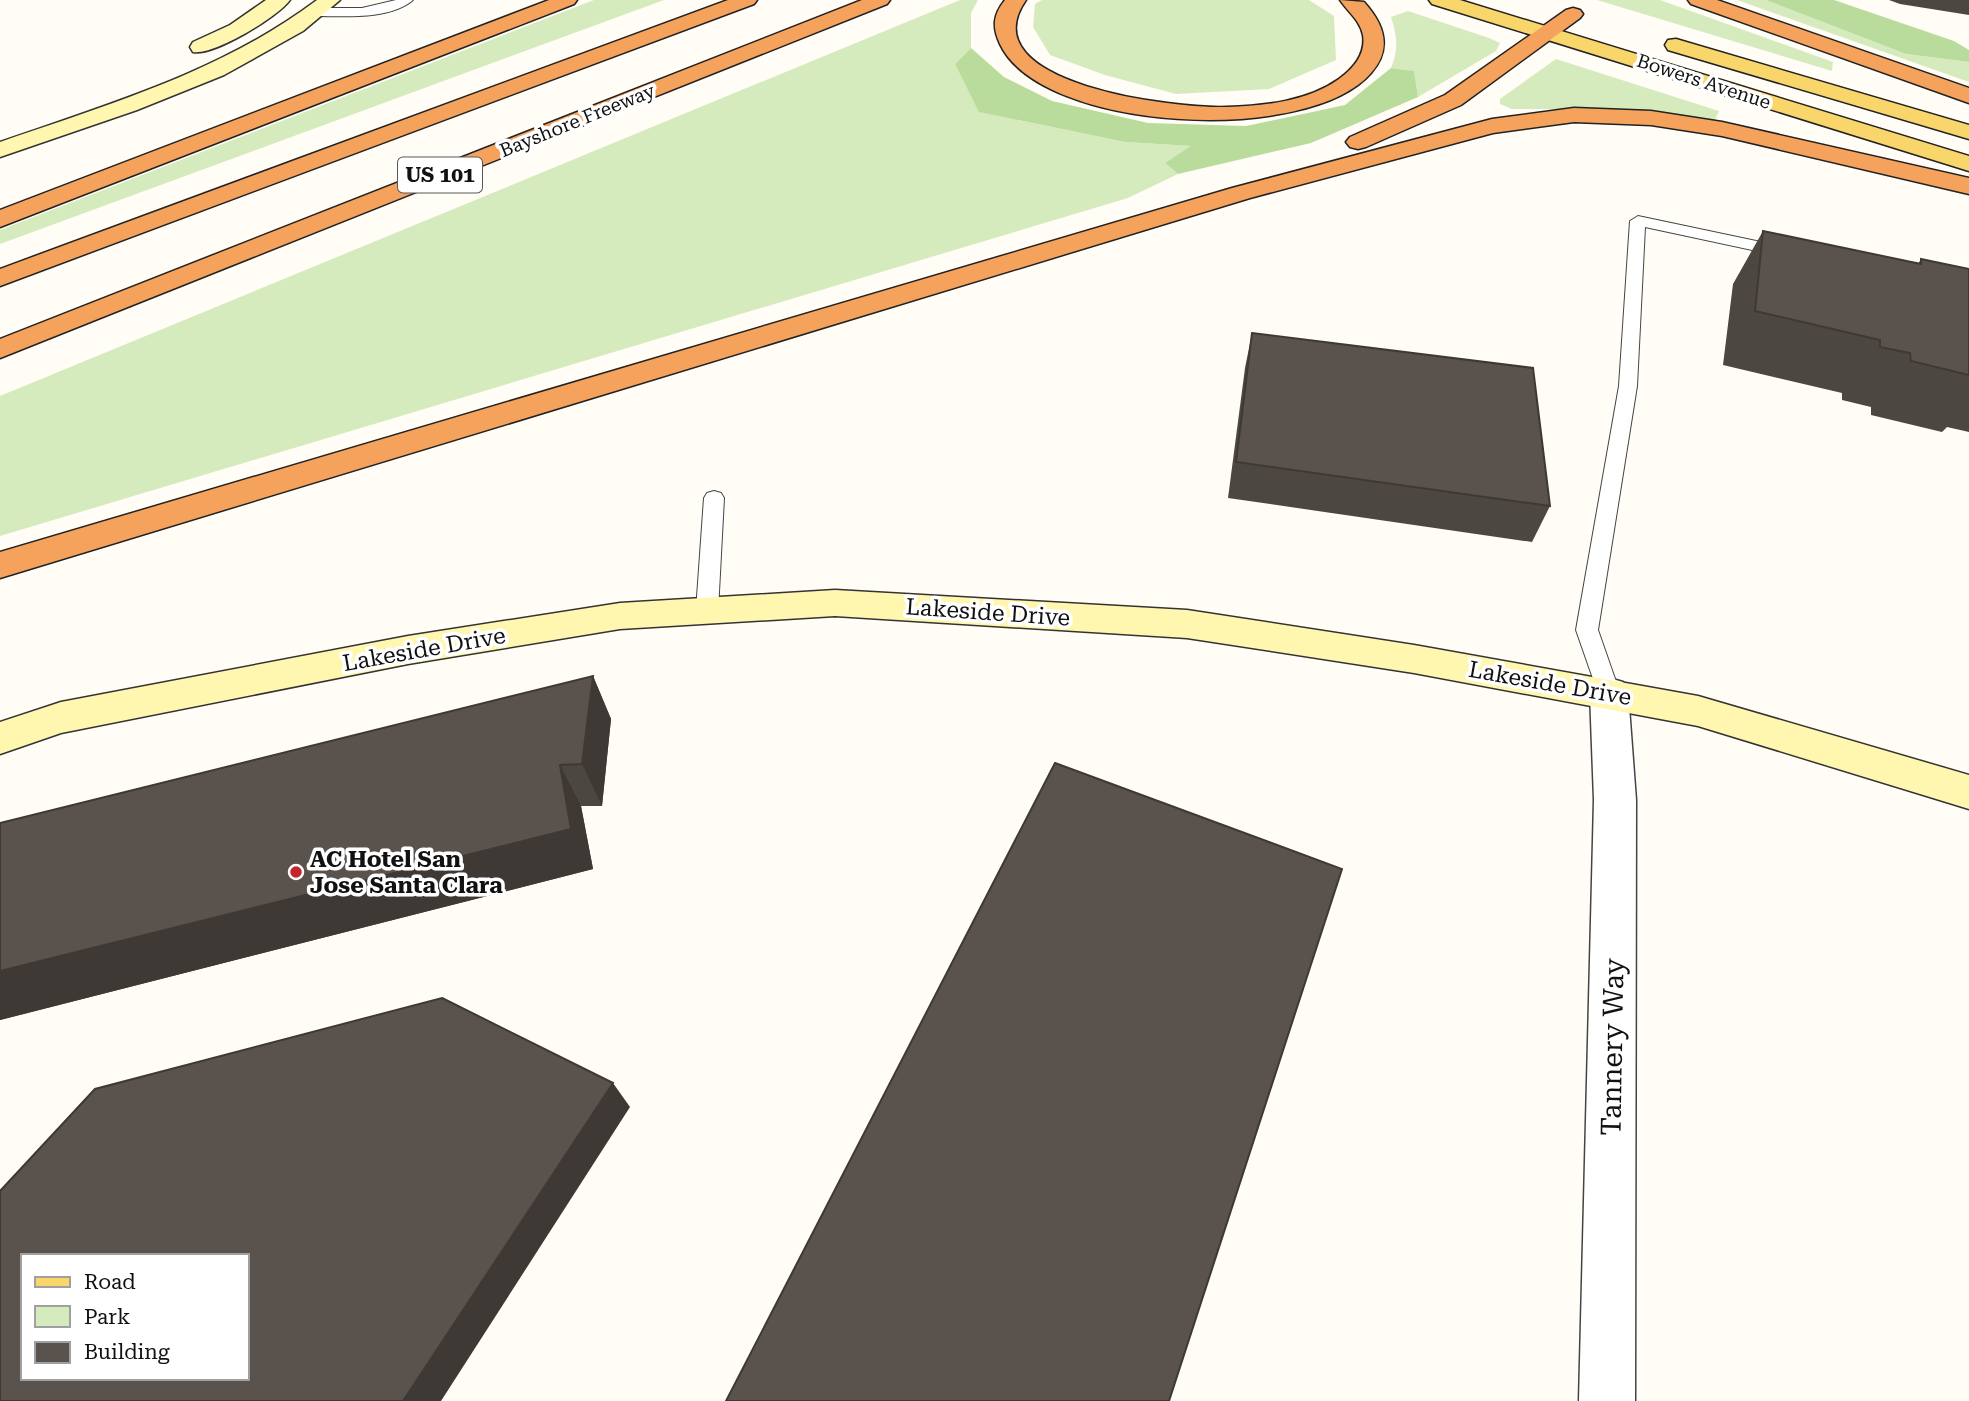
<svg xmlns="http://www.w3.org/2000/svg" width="1969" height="1401" font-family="'Roboto Serif',serif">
<rect width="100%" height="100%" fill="#fffdf5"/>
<!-- green -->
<g fill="#d5ebbd">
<path d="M 594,0 L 664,0 L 0,244 L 0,230 Z"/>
<path d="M 960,0 L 978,0 L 971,13 L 971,48 L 955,64 L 980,112 L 1125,142 L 1192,146 L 1165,163 L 1178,174 L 1128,198 L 0,536 L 0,396 Z"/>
<path d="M 1042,0 L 1309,0 L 1334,16 L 1336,60 L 1269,89 L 1176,94 L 1105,75 L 1050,55 L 1033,27 L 1035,4 Z"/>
<path d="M 1597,0 L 1660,0 L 1833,62 L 1832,71 Z"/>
<path d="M 1737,0 L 1766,0 L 1906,54 L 1969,62 L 1969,82 Z"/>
<path d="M 1408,11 L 1489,38 L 1500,43 L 1496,51 L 1418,97 L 1414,71 L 1391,68 C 1399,49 1397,36 1391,17 Z"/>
<path d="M 1556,59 L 1719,111 L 1714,122 L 1602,109 L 1512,109 L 1500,104 L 1500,99 Z"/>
</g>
<!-- forest -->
<g fill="#b9dc9c">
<path d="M 1766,0 L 1834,0 L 1954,41 L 1969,50 L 1969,62 L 1906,54 Z"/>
<path d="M 971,48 L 1004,77 L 1052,101 L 1148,123 L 1246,126 L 1345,105 L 1391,68 L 1414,71 L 1418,97 L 1311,143 L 1178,174 L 1165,163 L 1191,146 L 1125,142 L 979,112 L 955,64 Z"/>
</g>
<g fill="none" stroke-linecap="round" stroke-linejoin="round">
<!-- lane casing -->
<g stroke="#444" stroke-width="2">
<g id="lane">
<path d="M 396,0 L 413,0 C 390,20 345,16 316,16 L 310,12 L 316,8 L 362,8 Z"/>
<path d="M 1638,216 L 1785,247 L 1793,252 L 1785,257 L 1645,227 L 1637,386 L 1598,630 L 1620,693 L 1617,699 L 1609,702 L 1601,699 L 1598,693 L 1576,630 L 1619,386 L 1630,221 Z"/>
<path d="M 714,491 L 721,493 L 724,498 L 718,611 L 715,617 L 707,619 L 699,617 L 696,611 L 704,498 L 707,493 Z"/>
</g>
</g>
<!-- street casing -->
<g stroke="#444" stroke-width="3">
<path id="street" d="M 1609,678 L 1623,682 L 1628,693 L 1636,800 L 1635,1401 L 1579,1401 L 1594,800 L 1590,693 L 1595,682 Z"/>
</g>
<!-- secondary casing -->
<g stroke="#333" stroke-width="3">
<g id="secondary">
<path d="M 266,0 L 290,0 C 278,17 213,56 193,52 L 190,47 L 193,42 L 230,25 Z"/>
<path d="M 317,0 L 340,0 L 303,31 L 224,75 L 137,110 L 0,157 L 0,142 C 110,104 223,71 317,0 Z"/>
<path d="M 835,590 L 1187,610 L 1414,645 L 1698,696 L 1969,775 L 1969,809 L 1698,726 L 1414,673 L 1187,638 L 835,616 L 620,629 L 408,664 L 61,733 L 0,754 L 0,722 L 61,702 L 408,636 L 620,603 Z"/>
</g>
</g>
<!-- primary casing -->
<g stroke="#222" stroke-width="3">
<g id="primary">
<path d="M 1429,0 L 1460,0 L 1969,156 L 1969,171 L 1432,4 Z"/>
<path d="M 1676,39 L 1969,125 L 1969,139 L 1668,50 L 1665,45 L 1668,40 Z"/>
</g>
</g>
<!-- highway casing -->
<g stroke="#222" stroke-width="3">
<g id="highway">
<path d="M 549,0 L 577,0 L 574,4 L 0,227 L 0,210 Z"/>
<path d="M 728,0 L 757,0 L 754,4 L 0,286 L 0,269 Z"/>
<path d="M 862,0 L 890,0 L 887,4 L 0,358 L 0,339 Z"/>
<path d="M 1005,0 L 1026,0 C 967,85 1179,109 1227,107 C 1265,106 1308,101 1339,79 C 1354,68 1366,54 1363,35 C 1360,20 1348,12 1340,0 L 1364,2 C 1384,24 1393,48 1371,73 C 1308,146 1041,132 1000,44 C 992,27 993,15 1005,0 Z"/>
<path d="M 1688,0 L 1717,0 L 1969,88 L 1969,103 L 1691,4 Z"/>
<path d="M 1573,8 L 1580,10 L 1583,14 L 1580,18 L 1461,105 L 1366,147 L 1358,149 L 1350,147 L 1346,142 L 1350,137 L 1445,95 L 1566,10 Z"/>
<path d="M 1574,108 L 1651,111 L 1722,122 L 1969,178 L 1969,194 L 1722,136 L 1651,125 L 1574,122 L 1493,133 L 1250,198 L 0,578 L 0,552 L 1232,188 L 1492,119 Z"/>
</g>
</g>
<!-- lane -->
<use href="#lane" fill="#fff" fill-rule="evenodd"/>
<!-- street -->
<use href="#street" fill="#fff" fill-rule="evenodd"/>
<!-- secondary -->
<use href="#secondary" fill="#fff6b0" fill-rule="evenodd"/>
<!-- primary -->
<use href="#primary" fill="#f9d66b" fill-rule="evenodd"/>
<!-- highway -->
<use href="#highway" fill="#f5a25d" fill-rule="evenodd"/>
</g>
<!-- wall -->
<g fill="#4d4742">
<path d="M 1889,0 L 1969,0 L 1969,15 L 1900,4 Z"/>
<path d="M 1763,231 L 1918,264 L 1921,259 L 1969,269 L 1969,432 L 1947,427 L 1942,432 L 1871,415 L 1871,407 L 1842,400 L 1842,393 L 1723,365 L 1733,284 Z"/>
<path d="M 1252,333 L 1550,506 L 1532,542 L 1228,498 L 1245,368 Z"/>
<path d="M 593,676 L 611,719 L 602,806 L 581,806 L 593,869 L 0,1020 L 0,823 Z"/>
</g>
<!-- shaded-wall -->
<g fill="#3f3936">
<path d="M 593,676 L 611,719 L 602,806 L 582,764 Z"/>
<path d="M 560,765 L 581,806 L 593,869 L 0,1020 L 0,971 Z"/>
<path d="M 613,1083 L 630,1107 L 441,1401 L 403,1401 Z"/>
</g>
<!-- building -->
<g fill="#5a524d" stroke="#3f3936" stroke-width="2" fill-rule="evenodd">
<path d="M 1763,231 L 1921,264 L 1921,259 L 1969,269 L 1969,375 L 1911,361 L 1910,353 L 1880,347 L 1880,340 L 1755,311 Z"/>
<path d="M 1252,333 L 1533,368 L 1550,506 L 1236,462 Z"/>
<path d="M 593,676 L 582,764 L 560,765 L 571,829 L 0,971 L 0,823 Z"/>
<path d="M 1055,763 L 1342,869 L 1169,1401 L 726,1401 Z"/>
<path d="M 442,998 L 613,1083 L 403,1401 L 0,1401 L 0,1191 L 95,1089 ZM 23,1256 L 247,1256 L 247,1378 L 23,1378 Z"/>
</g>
<!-- markers -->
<circle fill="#c4262e" stroke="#fff" stroke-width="2.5" cx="296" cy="872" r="7"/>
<g text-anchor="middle" stroke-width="7" stroke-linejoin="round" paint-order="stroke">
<!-- far-street labels -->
<g font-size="19" fill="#111" stroke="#fff">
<text transform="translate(1704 81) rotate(18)" y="7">Bowers Avenue</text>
<text transform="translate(577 120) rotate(-22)" y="7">Bayshore Freeway</text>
</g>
<!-- shield labels -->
<rect fill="#fff" stroke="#585858" stroke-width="2" x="398" y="157.5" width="84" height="35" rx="5"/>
<g font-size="21" font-weight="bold" fill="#111">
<text x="440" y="182">US 101</text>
</g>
<!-- street labels -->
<g font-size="23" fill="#111" stroke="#fff">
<text transform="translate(988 612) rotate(4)" y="8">Lakeside Drive</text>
<text transform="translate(424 649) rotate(-10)" y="8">Lakeside Drive</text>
<text transform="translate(1550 683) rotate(10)" y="8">Lakeside Drive</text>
</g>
<!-- poi labels -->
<g font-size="23" font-weight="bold" fill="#111" stroke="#fff" text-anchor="start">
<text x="310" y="867">AC Hotel San<tspan x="310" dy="26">Jose Santa Clara</tspan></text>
</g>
<!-- near-street labels -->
<g font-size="28" fill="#111" stroke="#fff">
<text transform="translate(1612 1047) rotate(-89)" y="10">Tannery Way</text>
</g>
</g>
<!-- legend -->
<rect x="21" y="1254" width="228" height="126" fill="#ffffff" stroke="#a0a0a0" stroke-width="2"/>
<rect x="35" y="1277" width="35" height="10" fill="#f9d66b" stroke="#a0a0a0" stroke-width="2"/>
<text x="84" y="1289" font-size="21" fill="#111111">Road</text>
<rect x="35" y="1306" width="35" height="21" fill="#d5ebbd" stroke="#a0a0a0" stroke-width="2"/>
<text x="84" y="1324" font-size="21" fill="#111111">Park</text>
<rect x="35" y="1342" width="35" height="21" fill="#5a524d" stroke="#a0a0a0" stroke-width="2"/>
<text x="84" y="1359" font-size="21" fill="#111111">Building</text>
</svg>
